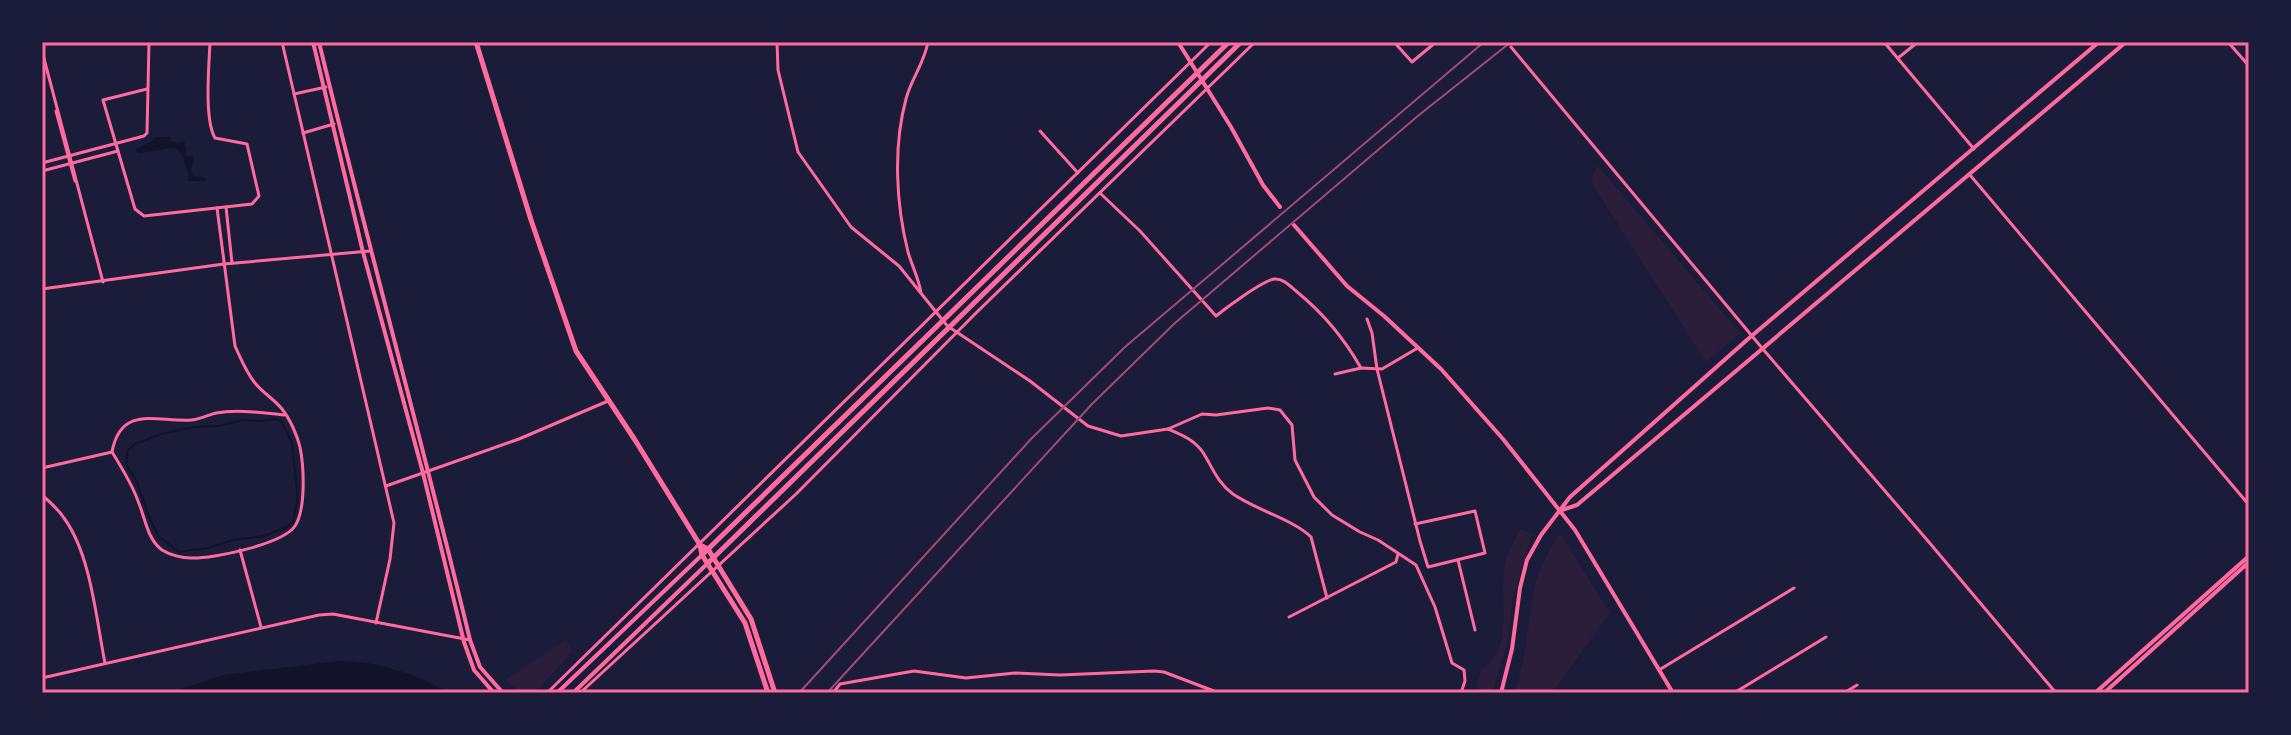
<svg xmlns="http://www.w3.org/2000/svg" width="2291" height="735" font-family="Overpass,sans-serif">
<rect width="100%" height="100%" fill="#1b1b3a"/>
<!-- green -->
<g fill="#2a1e3b">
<path d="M 1597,165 L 1740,333 L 1706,362 L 1591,182 Z"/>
<path d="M 1520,529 L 1532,535 L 1513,598 L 1507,644 L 1492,693 L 1479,693 L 1477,685 L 1481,670 C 1516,648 1498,598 1505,564 C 1507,552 1515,540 1520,529 Z"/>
<path d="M 1560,533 L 1610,613 L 1552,693 L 1515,693 C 1526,658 1528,624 1534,589 C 1538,569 1549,550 1560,533 Z"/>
<path d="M 566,640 L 573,651 L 535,693 L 520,693 L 505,680 Z"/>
</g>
<!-- water -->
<g fill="#12122b">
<path d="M 156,137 L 170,137 L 171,141 L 178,143 L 185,141 L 184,145 L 187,147 L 185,154 L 189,157 L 192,156 L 194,161 L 191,168 L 193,176 L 206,178 L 206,181 L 188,181 L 189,174 C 183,164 186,152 173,148 L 140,153 L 135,151 C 141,145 152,143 156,137 Z"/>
<path d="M 339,661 C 381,662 413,673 450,693 L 162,693 L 176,691 L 223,675 Z"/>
</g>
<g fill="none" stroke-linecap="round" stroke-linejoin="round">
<!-- stream -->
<path stroke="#12122b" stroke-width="2" d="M 276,419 L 281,421 L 292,443 L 298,498 L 293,522 L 287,527 L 264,536 L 233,540 L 208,548 L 179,552 L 158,536 L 148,514 L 137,482 L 126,464 L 128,450 L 135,444 L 161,434 L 194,427 L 218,426 L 243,420 L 261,421 Z"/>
<!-- minor -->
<g stroke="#ff6b9d" stroke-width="3">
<path d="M 282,42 L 394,523 L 390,559 L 376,623"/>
<path d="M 777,42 L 778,70 L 798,152 L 851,227 L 899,266 L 949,328"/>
<path d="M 1394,42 L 1412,62 L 1436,42"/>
<path d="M 1884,42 L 1974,149"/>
<path d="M 1898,58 L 1918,42"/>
<path d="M 147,89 L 103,100 L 135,209 L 144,216 L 252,204 L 259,196 L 247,144 L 215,138 C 204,119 209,66 210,42"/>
<path d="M 294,94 L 326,87"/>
<path d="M 56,111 L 75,181"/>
<path d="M 1040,131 L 1078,173"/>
<path d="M 303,133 L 334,124"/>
<path d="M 42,163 L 144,136 L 147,133 L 149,42"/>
<path d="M 42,171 L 118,151"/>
<path d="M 1101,194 L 1140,231 L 1216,316 C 1226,308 1262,281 1274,279 C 1283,278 1290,286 1296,291 C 1324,314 1343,337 1361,368"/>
<path d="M 226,207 L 232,263"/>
<path d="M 921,293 C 919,279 912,266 908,252 C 896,204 893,147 906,99 C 911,79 924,64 928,42"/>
<path d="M 1367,319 L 1372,333 L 1377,369 L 1420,541 L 1428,567 L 1485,553 L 1475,511 L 1415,524"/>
<path d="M 949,327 L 1030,381 L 1088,426 L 1121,436 L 1168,429 L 1202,414 L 1216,415 L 1268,408 L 1280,410 L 1292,425 L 1295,460 L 1314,497 L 1332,515 L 1360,532 L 1378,540 L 1416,565 L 1435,607 L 1452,663 L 1464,670 L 1465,681 L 1461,693"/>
<path d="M 1335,374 L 1361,368 L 1382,369 L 1416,349"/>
<path d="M 1168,429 C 1182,435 1195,440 1204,454 C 1213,469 1218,483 1233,494 C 1256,510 1294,520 1311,537 L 1327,598"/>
<path d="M 112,452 C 122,468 132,484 138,501 C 145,517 147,539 162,550 C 170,555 182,558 191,558 C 213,559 283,544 295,526 C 306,509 304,467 300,447 C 297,435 290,419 282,409 C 274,399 263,393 255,383 C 246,372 241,359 235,346 L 217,208"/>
<path d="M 42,468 L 112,452 C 121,403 160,423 192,420 C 201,419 208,415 216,413 C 238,409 263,413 284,415"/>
<path d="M 386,486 L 519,439 L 608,401"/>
<path d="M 42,495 C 50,502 58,509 64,518 C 91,555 96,618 105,663"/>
<path d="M 240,550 L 261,627"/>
<path d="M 1458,560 L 1475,630"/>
<path d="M 1289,617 L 1396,562 L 1398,554"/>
<path d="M 1659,670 L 1794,588"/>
<path d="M 833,693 L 840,684 L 914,671 L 966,678 L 1015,673 L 1060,675 L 1154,671 L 1164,672 L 1219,693"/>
<path d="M 1734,693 L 1826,637"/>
<path d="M 1844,693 L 1857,685"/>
</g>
<!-- tertiary -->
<g stroke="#ff6b9d" stroke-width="3">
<path d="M 2228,42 L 2249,66"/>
<path d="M 1511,47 L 1762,348 L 1928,541 L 2056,693"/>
<path d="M 42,51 L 103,282"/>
<path d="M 1970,175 L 2249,505"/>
<path d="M 42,289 L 224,264 L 370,251"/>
<path d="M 42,678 L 319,615 L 333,614 L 470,640"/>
<path d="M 547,693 L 1211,42"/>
<path d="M 580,693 L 796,494 L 977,312 L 1255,42"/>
</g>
<!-- secondary -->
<g stroke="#ff6b9d" stroke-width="4">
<path d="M 1178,42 L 1231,127 L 1263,185 L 1280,207"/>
<path d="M 1294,225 L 1347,286 L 1384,316 L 1441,369 L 1503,439 L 1575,530 L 1673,693"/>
<path d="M 1562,510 L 1577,505 L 2126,42"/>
<path d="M 1501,693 L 1512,649 L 1520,588 L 1527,560 L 1541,535 L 1570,497 L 1748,339 L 2099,42"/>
<path d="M 2095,693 L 2249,556"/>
<path d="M 2104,693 L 2249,562"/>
</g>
<!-- primary -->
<g stroke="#ff6b9d" stroke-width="4">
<path d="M 313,42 L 363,252 L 423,473 L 464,642 L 474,670 L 494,693"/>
<path d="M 319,42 C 367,242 422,440 470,640 L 480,667 L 503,693"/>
<path d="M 557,693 L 702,555"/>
<path d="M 573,693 L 708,563"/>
</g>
<!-- trunk -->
<g stroke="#ff6b9d" stroke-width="5">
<path d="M 476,42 L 531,220 L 576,351 L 635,440 L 700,545"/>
<path d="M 702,555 L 1229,42"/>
<path d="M 708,563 L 1241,42"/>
<path d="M 768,693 L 745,623 L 702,555 L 700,545 L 708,549 L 751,619 L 775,693"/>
</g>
<!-- rail -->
<g stroke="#a44b75" stroke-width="2">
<path d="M 799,693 L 1031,439 L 1125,347 L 1484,42"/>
<path d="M 827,693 L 1092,404 L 1175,323 L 1419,115 L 1511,42"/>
</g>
</g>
<!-- border -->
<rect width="2291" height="735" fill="none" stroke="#1b1b3a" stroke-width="88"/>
<rect x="44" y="44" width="2203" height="647" fill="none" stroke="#ff6b9d" stroke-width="3"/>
</svg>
